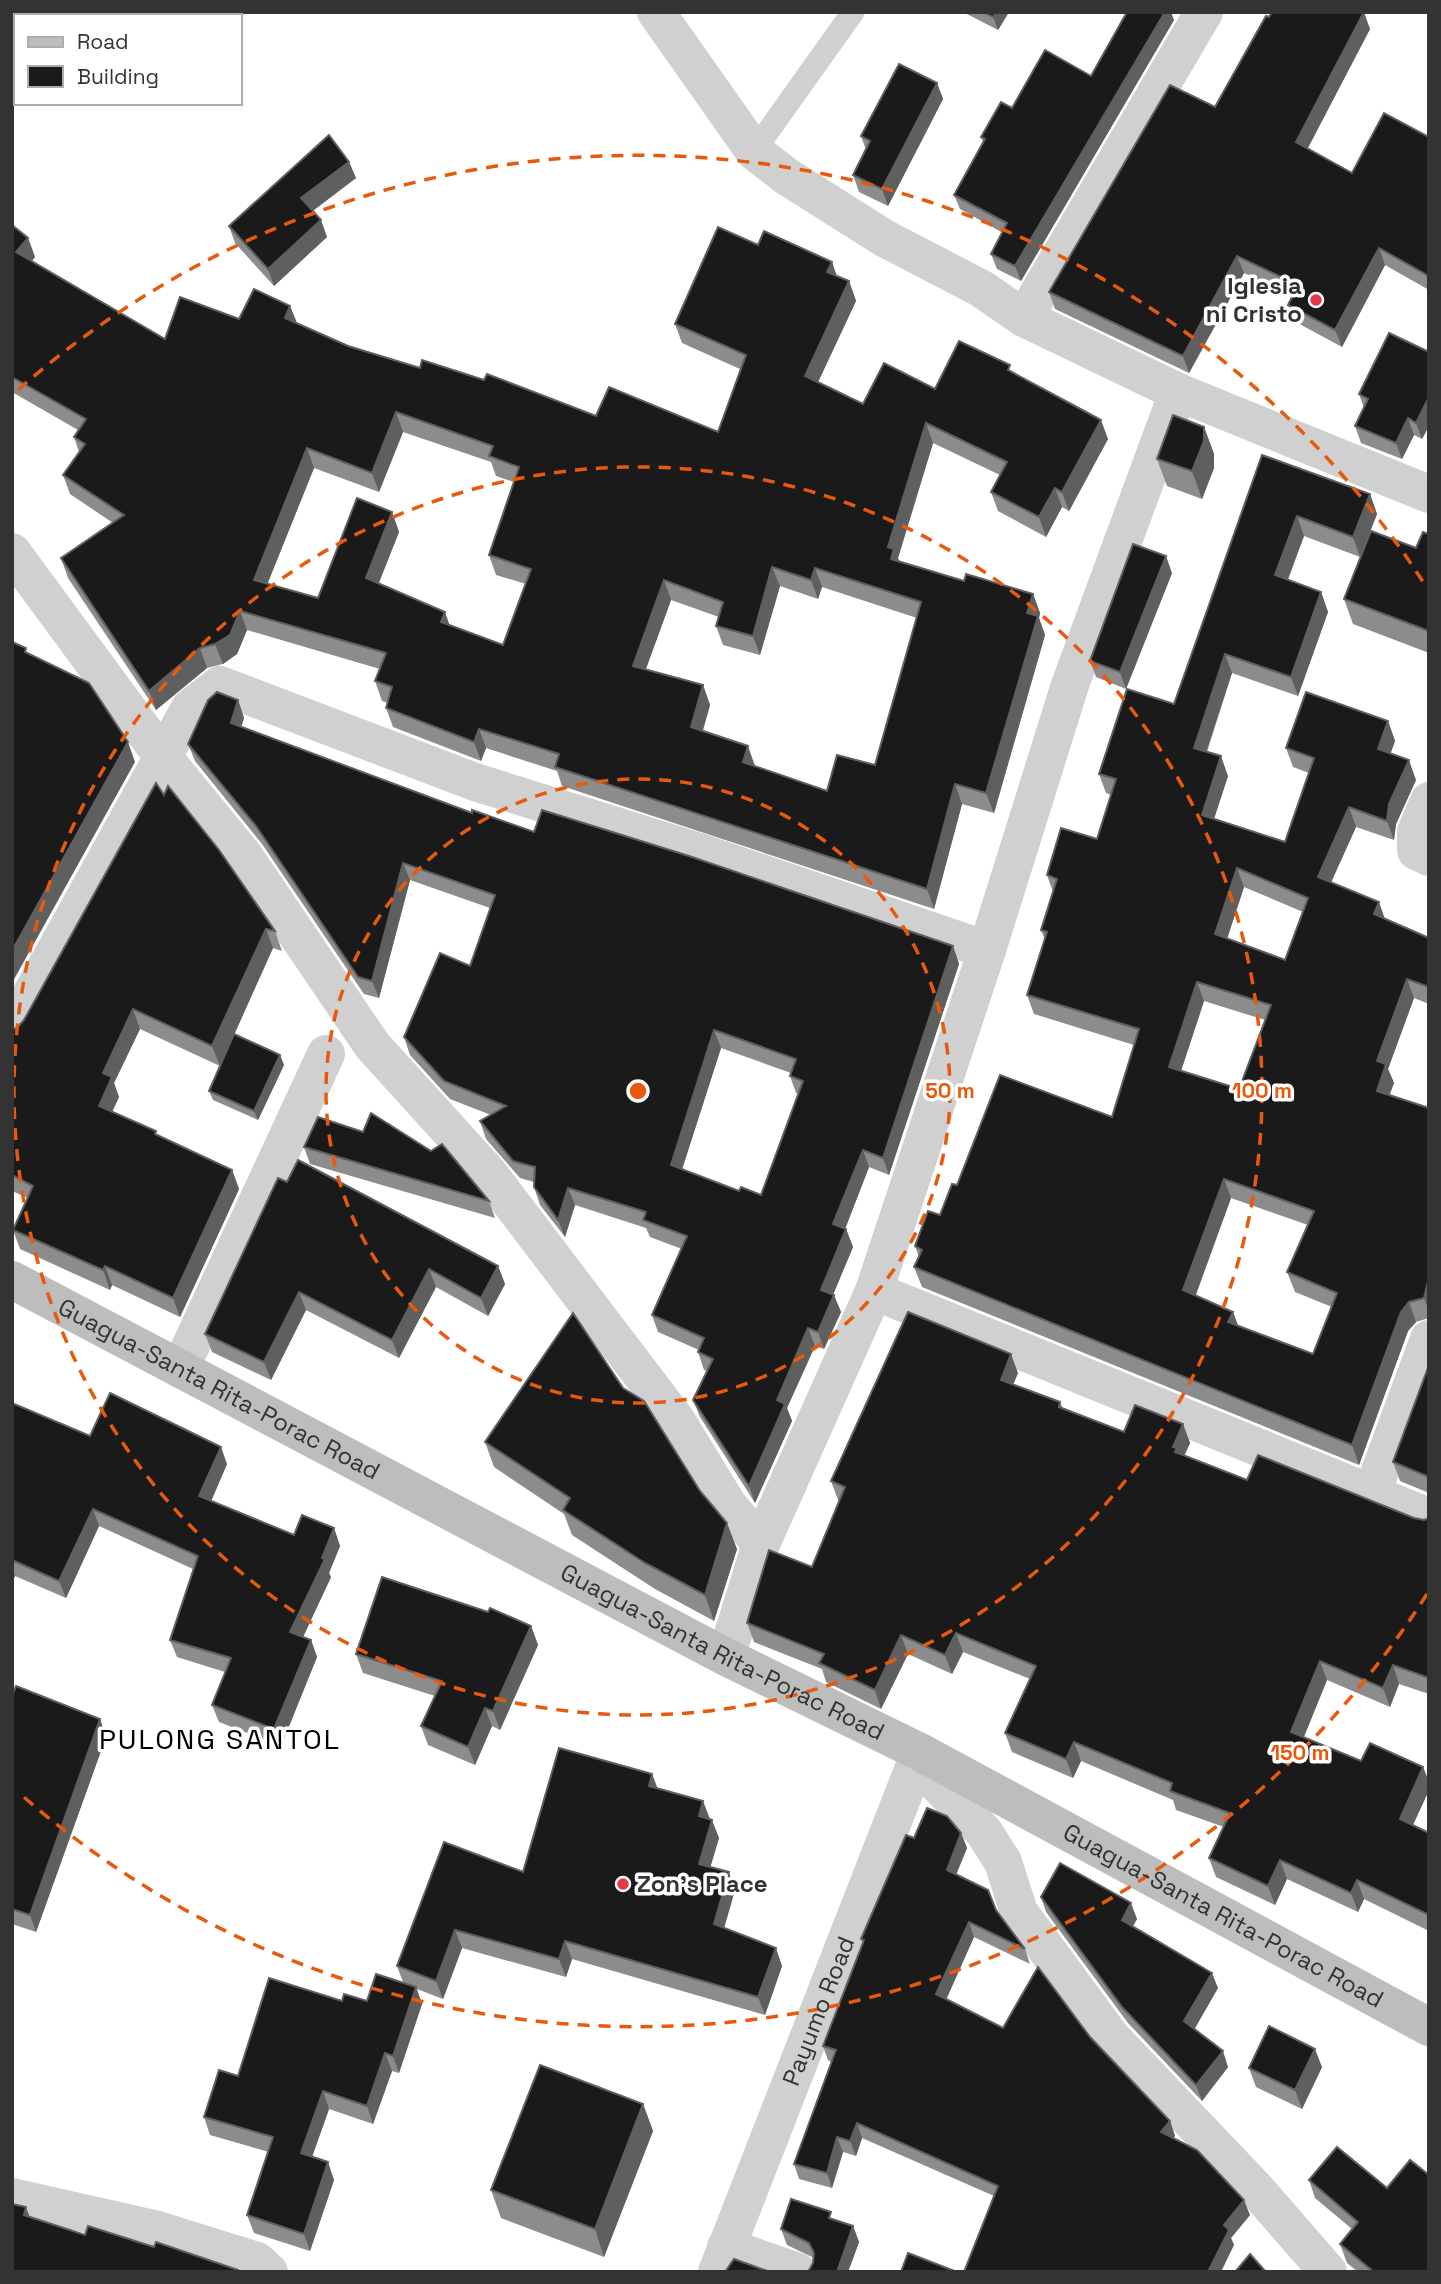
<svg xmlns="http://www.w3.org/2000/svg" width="1441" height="2284" font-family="'Space Grotesk',sans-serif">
<rect width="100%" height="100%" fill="#fff"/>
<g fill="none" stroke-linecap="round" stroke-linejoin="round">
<!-- service -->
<path stroke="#d0d0d0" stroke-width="23" d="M 754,151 L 853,12"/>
<!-- minor -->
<g stroke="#d0d0d0" stroke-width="38">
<path d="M 656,12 L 754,151 L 786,176 L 884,238 L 982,289 L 1024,318 L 1178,392 L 1429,494"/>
<path d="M 1024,318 L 1204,12"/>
<path d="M 12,552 L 163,757 L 244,856 L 372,1045 L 489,1174 L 676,1420 L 728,1505 L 761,1544"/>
<path d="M 1429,801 L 1416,832 L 1416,851 L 1429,857"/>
<path d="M 12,1029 L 190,708 L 220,685 L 475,782 L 702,853 L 987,950"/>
<path d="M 874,1291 L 1429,1517"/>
<path d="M 180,1369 L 326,1054"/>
<path d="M 1372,1493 L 1429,1339"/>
<path d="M 726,1657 L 761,1544 L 874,1291 L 987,950 L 1070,685 L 1178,392"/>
<path d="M 916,1762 L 984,1832 L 1003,1862 L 1019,1912 L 1111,2037 L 1255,2188 L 1328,2272"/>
<path d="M 12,2197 L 154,2229 L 257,2261 L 269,2272"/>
<path d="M 726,2247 L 798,2272"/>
</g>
<!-- tertiary -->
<path stroke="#d0d0d0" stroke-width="38" id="s1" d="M 717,2272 L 920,1752"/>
<!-- secondary -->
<path stroke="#bdbdbd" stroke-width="38" id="s2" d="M 12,1280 L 726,1657 L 920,1752 L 1429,2027"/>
</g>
<!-- wall -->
<g fill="#8c8c8c" fill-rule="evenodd">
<path d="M 963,12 L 1009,12 L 998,30 Z"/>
<path d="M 1269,17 L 1370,29 L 1308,148 L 1352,173 L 1429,137 L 1429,290 L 1385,265 L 1342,347 L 1294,321 L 1288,305 L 1292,296 L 1244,273 L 1189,373 L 1055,309 L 1049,292 L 1215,107 Z"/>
<path d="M 1174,20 L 1021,281 L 997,269 L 991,254 L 1003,233 L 960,209 L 954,195 L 983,142 L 981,137 L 1012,108 L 1091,76 Z"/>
<path d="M 937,83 L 943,99 L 888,206 L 859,192 L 853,175 L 866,150 L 861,136 Z"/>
<path d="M 349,162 L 356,178 L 313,211 L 327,237 L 274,286 L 235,243 L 229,226 Z"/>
<path d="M 12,225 L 28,238 L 35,257 L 32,261 L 165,339 L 290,306 L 297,323 L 348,346 L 420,368 L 596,416 L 718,432 L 740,369 L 682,343 L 675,324 L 758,245 L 849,281 L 856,301 L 818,382 L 863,404 L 1013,373 L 1108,439 L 1069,511 L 1062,507 L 1046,537 L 998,511 L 991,492 L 1000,475 L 933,443 L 898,558 L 899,561 L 964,581 L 1033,594 L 1040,613 L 1039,618 L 1045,635 L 994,813 L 962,804 L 934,909 L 562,786 L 557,771 L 486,748 L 481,761 L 393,727 L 386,708 L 388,703 L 382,701 L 375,681 L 380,669 L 247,630 L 237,654 L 223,664 L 207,668 L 156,710 L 68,578 L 61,558 L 113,523 L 70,494 L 63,475 L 79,452 L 74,437 L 78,430 L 12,392 ZM 403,432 L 491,462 L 496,476 L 514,482 L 489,555 L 496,575 L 526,584 L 503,645 L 450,625 L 379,583 L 399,532 L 392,512 L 318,598 L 267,584 L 314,468 L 379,492 ZM 780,586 L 818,599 L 822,587 L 917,618 L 875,765 L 827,791 L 755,766 L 703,731 L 710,705 L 703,685 L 646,669 L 671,600 L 719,617 L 716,626 L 723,645 L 760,655 Z"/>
<path d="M 1429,352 L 1429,426 L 1422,439 L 1414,435 L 1402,459 L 1361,443 L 1355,426 L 1364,408 L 1359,394 Z"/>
<path d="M 1204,427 L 1214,454 L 1214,468 L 1202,499 L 1167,486 L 1157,459 Z"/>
<path d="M 1262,455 L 1370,494 L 1377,514 L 1360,557 L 1304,536 L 1288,580 L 1321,592 L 1328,612 L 1298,696 L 1232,673 L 1207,752 L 1228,776 L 1214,819 L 1285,842 L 1309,773 L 1293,767 L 1286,748 L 1388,721 L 1395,741 L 1390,754 L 1416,780 L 1396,824 L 1394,840 L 1356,827 L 1331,882 L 1385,919 L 1429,938 L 1429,1004 L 1414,998 L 1388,1069 L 1394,1083 L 1389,1095 L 1429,1108 L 1429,1318 L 1416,1322 L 1408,1331 L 1359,1465 L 922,1287 L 914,1267 L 919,1257 L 915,1246 L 940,1215 L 957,1185 L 1112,1117 L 1134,1045 L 1034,1014 L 1027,995 L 1045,940 L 1041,930 L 1053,892 L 1047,875 L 1097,839 L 1111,795 L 1106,793 L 1099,774 L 1174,704 ZM 1244,887 L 1303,912 L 1285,960 L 1227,939 ZM 1204,1001 L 1265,1020 L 1239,1089 L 1181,1071 ZM 1231,1198 L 1308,1225 L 1287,1272 L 1295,1292 L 1332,1307 L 1313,1354 L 1238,1326 L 1233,1312 L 1196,1295 Z"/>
<path d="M 1429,534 L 1429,653 L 1353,624 L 1344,599 L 1416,548 Z"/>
<path d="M 1172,573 L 1126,689 L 1096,677 L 1090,661 Z"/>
<path d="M 238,700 L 244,718 L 241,727 L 472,813 L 534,832 L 953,946 L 959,964 L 889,1175 L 869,1167 L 845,1229 L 846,1229 L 853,1247 L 833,1294 L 841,1312 L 824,1349 L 815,1346 L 787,1408 L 792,1421 L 755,1503 L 700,1417 L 693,1400 L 707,1371 L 704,1370 L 698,1352 L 699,1350 L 658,1332 L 652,1315 L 682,1249 L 650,1237 L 646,1228 L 575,1205 L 565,1237 L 540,1205 L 534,1187 L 534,1182 L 520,1178 L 486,1139 L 480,1121 L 491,1115 L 450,1099 L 410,1055 L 404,1037 L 470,966 L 490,908 L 410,880 L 379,998 L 364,994 L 262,844 L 195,761 L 188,744 ZM 721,1048 L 791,1073 L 790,1076 L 796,1093 L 798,1094 L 761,1195 L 739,1191 L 682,1169 Z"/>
<path d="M 164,795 L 275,931 L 282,951 L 273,948 L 220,1066 L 140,1029 L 114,1083 L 119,1097 L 112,1112 L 158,1135 L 232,1170 L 239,1189 L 180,1317 L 112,1285 L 110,1290 L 20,1249 L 13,1230 L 28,1198 L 12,1191 L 12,1029 L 17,1028 L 24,1020 Z"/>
<path d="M 280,1055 L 284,1065 L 258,1120 L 213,1100 L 209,1091 Z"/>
<path d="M 304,1147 L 489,1201 L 495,1218 L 310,1164 Z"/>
<path d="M 287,1182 L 498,1266 L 505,1284 L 488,1316 L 436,1287 L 399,1358 L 306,1310 L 271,1380 L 212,1352 L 205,1334 Z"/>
<path d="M 1429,1365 L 1429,1493 L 1400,1481 L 1393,1462 Z"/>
<path d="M 1018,1373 L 1013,1385 L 1060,1402 L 1063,1408 L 1124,1432 L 1183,1424 L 1190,1443 L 1184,1455 L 1247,1480 L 1414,1518 L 1424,1520 L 1429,1518 L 1429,1694 L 1399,1684 L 1390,1707 L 1327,1680 L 1304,1737 L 1361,1761 L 1423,1767 L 1429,1782 L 1429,1790 L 1413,1825 L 1429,1833 L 1429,1931 L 1364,1899 L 1358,1912 L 1287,1879 L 1275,1905 L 1216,1877 L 1209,1858 L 1224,1827 L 1176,1810 L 1173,1800 L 1081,1761 L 1073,1778 L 1012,1752 L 1005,1733 L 1030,1679 L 963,1652 L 952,1674 L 908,1654 L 881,1709 L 826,1682 L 822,1669 L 754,1642 L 747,1623 L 812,1567 L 840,1501 L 838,1500 L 831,1481 Z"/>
<path d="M 623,1388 L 737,1549 L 714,1621 L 655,1589 L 572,1535 L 564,1514 L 494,1467 L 485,1442 Z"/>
<path d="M 12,1403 L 90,1436 L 227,1464 L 211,1501 L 294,1535 L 334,1528 L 340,1546 L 329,1573 L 331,1577 L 303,1637 L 311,1640 L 317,1657 L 281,1746 L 219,1722 L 212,1705 L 225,1672 L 177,1657 L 170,1640 L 193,1569 L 99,1526 L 66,1598 L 15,1576 L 12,1582 Z"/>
<path d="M 531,1626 L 538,1645 L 500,1730 L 492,1726 L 475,1765 L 428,1745 L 421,1726 L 435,1696 L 363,1673 L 356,1654 Z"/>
<path d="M 12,1696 L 100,1719 L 106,1737 L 36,1932 L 12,1924 Z"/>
<path d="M 652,1774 L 657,1789 L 710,1819 L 719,1838 L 710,1867 L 735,1890 L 724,1928 L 782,1966 L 765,2015 L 572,1959 L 566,1977 L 462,1948 L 443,1999 L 417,1989 L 422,2004 L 399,2073 L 392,2071 L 373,2124 L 329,2109 L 312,2157 L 334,2180 L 310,2251 L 254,2233 L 247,2215 L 269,2152 L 210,2135 L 204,2117 L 238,2076 L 342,2001 L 367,2001 L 403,1982 L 397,1966 Z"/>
<path d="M 961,1833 L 967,1848 L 956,1874 L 996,1910 L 1025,1949 L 1030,1964 L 974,1937 L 946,1999 L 1003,2028 L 1090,2037 L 1170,2121 L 1175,2136 L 1173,2138 L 1250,2215 L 1231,2238 L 1234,2245 L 994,2196 L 862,2138 L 856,2156 L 843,2152 L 832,2188 L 799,2179 L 794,2164 L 831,2062 L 828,2060 L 823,2046 L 863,1943 L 861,1939 L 914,1838 Z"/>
<path d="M 1041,1897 L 1137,1919 L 1133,1926 L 1218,1988 L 1194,2029 L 1228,2067 L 1202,2101 L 1128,2023 L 1046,1912 Z"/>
<path d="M 1322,2067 L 1302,2109 L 1256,2087 L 1249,2068 Z"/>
<path d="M 643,2104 L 653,2131 L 604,2257 L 501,2218 L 491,2190 Z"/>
<path d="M 1309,2180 L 1429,2272 L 1358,2272 L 1347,2263 L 1340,2244 L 1352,2229 L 1315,2198 Z"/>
<path d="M 834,2219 L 853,2226 L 859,2242 L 848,2272 L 808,2272 L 813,2263 L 814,2258 L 787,2245 L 781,2229 Z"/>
</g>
<!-- shaded-wall -->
<g fill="#5f5f5f">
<path d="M 996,12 L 1009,12 L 998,30 L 993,17 Z"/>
<path d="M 1165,12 L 1171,12 L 1174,20 L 1021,281 L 1015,266 Z"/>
<path d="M 1364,12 L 1370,29 L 1302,159 L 1296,142 Z"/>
<path d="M 937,83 L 943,99 L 888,206 L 882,189 Z"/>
<path d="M 349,162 L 356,178 L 307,215 L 301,198 Z"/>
<path d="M 321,220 L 327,237 L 274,286 L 268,269 Z"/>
<path d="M 28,238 L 35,257 L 23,271 L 16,252 Z"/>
<path d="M 1379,248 L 1385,265 L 1342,347 L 1335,330 Z"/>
<path d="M 1237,256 L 1244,273 L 1189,373 L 1183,356 Z"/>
<path d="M 832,262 L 839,282 L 827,272 Z"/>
<path d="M 849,281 L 856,301 L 812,395 L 805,376 Z"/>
<path d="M 290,306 L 298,326 L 285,318 Z"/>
<path d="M 1429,397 L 1429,426 L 1422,439 L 1416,423 Z"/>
<path d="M 396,412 L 403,432 L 379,492 L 372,473 Z"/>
<path d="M 1408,418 L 1414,435 L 1402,459 L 1396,443 Z"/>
<path d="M 1101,420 L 1108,439 L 1069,511 L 1062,492 Z"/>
<path d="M 926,423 L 933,443 L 898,558 L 901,568 L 891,559 L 888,547 Z"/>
<path d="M 1204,427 L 1214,454 L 1214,468 L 1202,499 L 1192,471 Z"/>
<path d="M 307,448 L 314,468 L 261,600 L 254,580 Z"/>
<path d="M 1055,488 L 1062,507 L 1046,537 L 1039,517 Z"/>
<path d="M 1370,494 L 1377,514 L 1360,557 L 1353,537 Z"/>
<path d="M 392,512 L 399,532 L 373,597 L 366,578 Z"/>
<path d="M 1297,516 L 1304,536 L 1282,594 L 1275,575 Z"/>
<path d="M 1166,556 L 1172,573 L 1126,689 L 1120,672 Z"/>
<path d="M 772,567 L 780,586 L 760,655 L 753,636 Z"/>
<path d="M 815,568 L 822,587 L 818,599 L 811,580 Z"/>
<path d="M 664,580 L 671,600 L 640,685 L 633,666 Z"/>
<path d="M 1321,592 L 1328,612 L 1298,696 L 1291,677 Z"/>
<path d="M 1033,594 L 1040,613 L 1039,618 L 1045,635 L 994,813 L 986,793 L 1027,613 Z"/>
<path d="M 240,611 L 247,630 L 237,654 L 223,664 L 215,644 Z"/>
<path d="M 445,612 L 452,632 L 441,622 Z"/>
<path d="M 200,648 L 207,668 L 156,710 L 149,691 Z"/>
<path d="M 1225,654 L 1232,673 L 1201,767 L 1194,748 Z"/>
<path d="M 703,685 L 710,705 L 698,746 L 691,727 Z"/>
<path d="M 238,700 L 244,718 L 237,740 L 231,723 Z"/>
<path d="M 1388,721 L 1395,741 L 1385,769 L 1378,749 Z"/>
<path d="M 479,729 L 486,748 L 481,761 L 474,742 Z"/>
<path d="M 128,742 L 135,762 L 12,983 L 12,951 Z"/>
<path d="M 748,746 L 755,766 L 743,762 Z"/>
<path d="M 1221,756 L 1228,776 L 1209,834 L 1202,815 Z"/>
<path d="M 1409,760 L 1416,780 L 1396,824 L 1394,840 L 1387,821 L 1389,804 Z"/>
<path d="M 955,784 L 962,804 L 934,909 L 927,889 Z"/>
<path d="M 1349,807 L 1356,827 L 1325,896 L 1318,877 Z"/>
<path d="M 403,863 L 410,880 L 379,998 L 372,981 Z"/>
<path d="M 1237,868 L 1244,887 L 1222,954 L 1215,934 Z"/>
<path d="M 1379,902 L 1386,922 L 1374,914 Z"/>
<path d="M 266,929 L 273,948 L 220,1066 L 212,1046 Z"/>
<path d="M 953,946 L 959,964 L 889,1175 L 883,1158 Z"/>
<path d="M 1407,979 L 1414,998 L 1388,1069 L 1394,1083 L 1384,1110 L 1377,1091 L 1377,1061 Z"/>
<path d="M 1197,982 L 1204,1001 L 1176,1086 L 1169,1067 Z"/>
<path d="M 133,1009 L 140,1029 L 114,1083 L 119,1097 L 106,1125 L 99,1106 L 103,1073 Z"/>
<path d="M 714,1030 L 721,1048 L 678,1182 L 671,1165 Z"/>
<path d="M 280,1055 L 284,1065 L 258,1120 L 254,1111 Z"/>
<path d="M 863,1150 L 869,1167 L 840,1242 L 833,1224 Z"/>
<path d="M 232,1170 L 239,1189 L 180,1317 L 173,1298 Z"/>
<path d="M 1224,1179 L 1231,1198 L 1190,1310 L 1183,1290 Z"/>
<path d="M 568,1188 L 575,1205 L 565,1237 L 558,1220 Z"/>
<path d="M 846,1229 L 853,1247 L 828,1307 L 821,1290 Z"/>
<path d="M 105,1266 L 112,1285 L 110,1290 L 103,1270 Z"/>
<path d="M 498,1266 L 505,1284 L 488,1316 L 481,1298 Z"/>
<path d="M 429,1269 L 436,1287 L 399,1358 L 392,1340 Z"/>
<path d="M 1429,1277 L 1429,1312 L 1424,1298 Z"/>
<path d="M 299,1292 L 306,1310 L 271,1380 L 264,1362 Z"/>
<path d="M 834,1295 L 841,1312 L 824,1349 L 818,1332 Z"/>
<path d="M 1409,1302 L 1416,1322 L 1408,1331 L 1359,1465 L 1352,1445 L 1401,1312 Z"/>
<path d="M 1233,1312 L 1240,1331 L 1228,1322 Z"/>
<path d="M 808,1328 L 815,1346 L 787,1408 L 792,1421 L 755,1503 L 749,1486 L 777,1400 Z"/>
<path d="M 1011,1354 L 1018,1373 L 1007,1399 L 1001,1380 Z"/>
<path d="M 1183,1424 L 1190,1443 L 1182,1461 L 1173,1447 Z"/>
<path d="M 221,1447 L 227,1464 L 206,1513 L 199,1496 Z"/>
<path d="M 93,1509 L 99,1526 L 66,1598 L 59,1581 Z"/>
<path d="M 727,1523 L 737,1549 L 714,1621 L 705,1595 Z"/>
<path d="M 334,1528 L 340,1546 L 329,1573 L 331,1577 L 297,1650 L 290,1632 Z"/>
<path d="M 12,1568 L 15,1576 L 12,1582 Z"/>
<path d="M 531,1626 L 538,1645 L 500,1730 L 493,1711 Z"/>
<path d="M 956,1633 L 963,1652 L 952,1674 L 945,1655 Z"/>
<path d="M 901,1635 L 908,1654 L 881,1709 L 875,1690 Z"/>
<path d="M 311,1640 L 317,1657 L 281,1746 L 274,1729 Z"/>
<path d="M 1320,1661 L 1327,1680 L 1298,1751 L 1291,1732 Z"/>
<path d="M 1393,1665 L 1399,1684 L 1390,1707 L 1383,1688 Z"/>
<path d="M 485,1708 L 492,1726 L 475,1765 L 468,1747 Z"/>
<path d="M 100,1719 L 106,1737 L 36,1932 L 30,1915 Z"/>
<path d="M 1074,1742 L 1081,1761 L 1073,1778 L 1066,1759 Z"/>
<path d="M 1423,1767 L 1429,1782 L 1429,1790 L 1407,1838 L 1400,1819 Z"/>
<path d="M 652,1774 L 659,1792 L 649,1786 Z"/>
<path d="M 703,1801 L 710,1819 L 699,1816 Z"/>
<path d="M 712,1820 L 719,1838 L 706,1882 L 699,1864 Z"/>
<path d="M 961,1833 L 967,1848 L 952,1885 L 947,1870 Z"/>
<path d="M 1280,1860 L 1287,1879 L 1275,1905 L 1268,1886 Z"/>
<path d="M 729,1872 L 735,1890 L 720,1942 L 714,1924 Z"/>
<path d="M 1357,1880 L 1364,1899 L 1358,1912 L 1351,1893 Z"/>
<path d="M 1131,1903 L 1137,1919 L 1128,1935 L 1122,1920 Z"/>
<path d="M 969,1922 L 974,1937 L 942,2009 L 936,1994 Z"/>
<path d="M 455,1930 L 462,1948 L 443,1999 L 436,1981 Z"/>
<path d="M 565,1941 L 572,1959 L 566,1977 L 559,1959 Z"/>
<path d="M 776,1948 L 782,1966 L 765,2015 L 758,1997 Z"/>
<path d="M 1212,1973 L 1218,1988 L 1190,2037 L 1184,2021 Z"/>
<path d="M 416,1987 L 422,2004 L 399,2073 L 393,2056 Z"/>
<path d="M 1315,2049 L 1322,2067 L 1302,2109 L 1295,2090 Z"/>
<path d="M 1223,2051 L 1228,2067 L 1202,2101 L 1196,2085 Z"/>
<path d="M 385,2053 L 392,2071 L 373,2124 L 367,2106 Z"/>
<path d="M 323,2091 L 329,2109 L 307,2171 L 301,2153 Z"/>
<path d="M 643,2104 L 653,2131 L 604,2257 L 595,2229 Z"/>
<path d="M 1170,2121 L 1175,2136 L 1166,2147 L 1161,2132 Z"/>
<path d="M 857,2123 L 862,2138 L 856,2156 L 850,2141 Z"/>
<path d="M 837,2137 L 843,2152 L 832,2188 L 827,2173 Z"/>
<path d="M 328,2162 L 334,2180 L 310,2251 L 304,2234 Z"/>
<path d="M 1244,2200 L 1250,2215 L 1231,2238 L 1234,2245 L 1221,2272 L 1208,2272 L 1224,2225 Z"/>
<path d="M 26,2207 L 32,2224 L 24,2215 Z"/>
<path d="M 853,2226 L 859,2242 L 848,2272 L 837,2272 Z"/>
</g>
<!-- building -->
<g fill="#1a1a1a" stroke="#5f5f5f" stroke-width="2" fill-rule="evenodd">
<path d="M 984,12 L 996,12 L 993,17 Z"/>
<path d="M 1127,12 L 1165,12 L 1015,266 L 991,254 L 1007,223 L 954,195 L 985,139 L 981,137 L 1001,102 L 1012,108 L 1045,50 L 1091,76 Z"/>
<path d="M 1272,12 L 1364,12 L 1296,142 L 1352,173 L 1384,113 L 1429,137 L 1429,276 L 1379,248 L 1335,330 L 1288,305 L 1298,285 L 1237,256 L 1183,356 L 1049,292 L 1170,85 L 1215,107 L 1266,16 L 1269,17 Z"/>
<path d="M 899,64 L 937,83 L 882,189 L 853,175 L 870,141 L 861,136 Z"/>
<path d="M 329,135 L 349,162 L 301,198 L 321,220 L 268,269 L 229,226 Z"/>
<path d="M 12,225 L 28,238 L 16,252 L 165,339 L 180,297 L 239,319 L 254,289 L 290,306 L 285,318 L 348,346 L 420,368 L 422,360 L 484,380 L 487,374 L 596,416 L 609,387 L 718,432 L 746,355 L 675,324 L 718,227 L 758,245 L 764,231 L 832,262 L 827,272 L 849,281 L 805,376 L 863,404 L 884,363 L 935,389 L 959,341 L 1010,365 L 1008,370 L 1101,420 L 1062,492 L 1055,488 L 1039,517 L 991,492 L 1007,462 L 926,423 L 888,547 L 894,549 L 891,559 L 964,581 L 966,574 L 1033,594 L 1027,613 L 1038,616 L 986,793 L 955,784 L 927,889 L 555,767 L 559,754 L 479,729 L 474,742 L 386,708 L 392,687 L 375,681 L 386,653 L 240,611 L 230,635 L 215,644 L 200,648 L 149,691 L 61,558 L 124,515 L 63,475 L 85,444 L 74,437 L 86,419 L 12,377 ZM 396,412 L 493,446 L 489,456 L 519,467 L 489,555 L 531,569 L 503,645 L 441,622 L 445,612 L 366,578 L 392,512 L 357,498 L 318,598 L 254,580 L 307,448 L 372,473 ZM 772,567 L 811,580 L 815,568 L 921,602 L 875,765 L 837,755 L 827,791 L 743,762 L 748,746 L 691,727 L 703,685 L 633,666 L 664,580 L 723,602 L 716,626 L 753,636 Z"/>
<path d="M 1389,333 L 1429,352 L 1429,397 L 1416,423 L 1408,418 L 1396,443 L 1355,426 L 1368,399 L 1359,394 Z"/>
<path d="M 1173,415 L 1204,427 L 1204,441 L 1192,471 L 1157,459 Z"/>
<path d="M 1262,455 L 1370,494 L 1353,537 L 1297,516 L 1275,575 L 1321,592 L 1291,677 L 1225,654 L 1194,748 L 1221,756 L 1202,815 L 1285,842 L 1314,758 L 1286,748 L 1306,692 L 1388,721 L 1378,749 L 1409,760 L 1389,804 L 1387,821 L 1349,807 L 1318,877 L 1379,902 L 1374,914 L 1429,938 L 1429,987 L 1407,979 L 1377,1061 L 1386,1064 L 1377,1091 L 1429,1108 L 1429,1277 L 1424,1298 L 1409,1302 L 1401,1312 L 1352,1445 L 914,1267 L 922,1250 L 915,1246 L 928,1211 L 940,1215 L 952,1184 L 957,1185 L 1000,1075 L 1112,1117 L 1139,1029 L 1027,995 L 1047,932 L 1041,930 L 1057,879 L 1047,875 L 1061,828 L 1097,839 L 1116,779 L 1099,774 L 1127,689 L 1174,704 ZM 1237,868 L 1308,898 L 1285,960 L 1215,934 ZM 1197,982 L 1271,1005 L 1239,1089 L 1169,1067 ZM 1224,1179 L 1314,1211 L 1287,1272 L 1337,1293 L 1313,1354 L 1228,1322 L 1233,1312 L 1183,1290 Z"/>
<path d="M 1371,531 L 1416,548 L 1423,532 L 1429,534 L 1429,631 L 1344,599 Z"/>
<path d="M 1133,544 L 1166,556 L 1120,672 L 1090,661 Z"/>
<path d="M 12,642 L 26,648 L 25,652 L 89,683 L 128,742 L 12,951 Z"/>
<path d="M 217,692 L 238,700 L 231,723 L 472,813 L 472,810 L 534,832 L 542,810 L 689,856 L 953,946 L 883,1158 L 863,1150 L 833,1224 L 846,1229 L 821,1290 L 834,1295 L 818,1332 L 808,1328 L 777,1400 L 785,1404 L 749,1486 L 693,1400 L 713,1359 L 698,1352 L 704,1338 L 652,1315 L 687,1236 L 643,1220 L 646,1212 L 568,1188 L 558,1220 L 534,1187 L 535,1167 L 513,1161 L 480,1121 L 506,1106 L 444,1081 L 404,1037 L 440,953 L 470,966 L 495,895 L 403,863 L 372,981 L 358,977 L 256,826 L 188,744 L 208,700 ZM 714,1030 L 796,1059 L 790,1076 L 803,1081 L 761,1195 L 741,1187 L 739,1191 L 671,1165 Z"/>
<path d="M 156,783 L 164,795 L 168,786 L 219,850 L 275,931 L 266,929 L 212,1046 L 133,1009 L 103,1073 L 112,1077 L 99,1106 L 156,1131 L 155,1134 L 232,1170 L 173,1298 L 105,1266 L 103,1270 L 13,1230 L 33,1186 L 12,1175 L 12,1029 L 17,1028 L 24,1020 Z"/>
<path d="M 234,1034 L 280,1055 L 254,1111 L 209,1091 Z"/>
<path d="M 371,1113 L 431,1151 L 442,1144 L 489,1201 L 304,1147 L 318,1117 L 363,1132 Z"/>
<path d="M 298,1160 L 498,1266 L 481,1298 L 429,1269 L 392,1340 L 299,1292 L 264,1362 L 205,1334 L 278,1178 L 287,1182 Z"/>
<path d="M 908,1312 L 1011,1354 L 1001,1380 L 1060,1402 L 1059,1407 L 1124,1432 L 1135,1405 L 1183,1424 L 1173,1447 L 1177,1448 L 1175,1452 L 1247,1480 L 1258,1455 L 1414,1518 L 1424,1520 L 1429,1518 L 1429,1678 L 1393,1665 L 1383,1688 L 1320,1661 L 1291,1732 L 1361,1761 L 1370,1743 L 1423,1767 L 1400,1819 L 1429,1833 L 1429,1915 L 1357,1880 L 1351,1893 L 1280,1860 L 1268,1886 L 1209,1858 L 1230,1813 L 1170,1791 L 1172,1783 L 1074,1742 L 1066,1759 L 1005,1733 L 1036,1666 L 956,1633 L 945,1655 L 901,1635 L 875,1690 L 819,1663 L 824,1654 L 747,1623 L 769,1550 L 812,1567 L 845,1487 L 831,1481 Z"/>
<path d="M 573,1313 L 623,1388 L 644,1401 L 700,1491 L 727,1523 L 705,1595 L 645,1563 L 563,1510 L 570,1498 L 485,1442 Z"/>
<path d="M 1429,1365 L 1429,1477 L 1393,1462 Z"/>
<path d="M 110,1393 L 221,1447 L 199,1496 L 294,1535 L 302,1515 L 334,1528 L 322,1558 L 325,1559 L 290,1632 L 311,1640 L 274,1729 L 212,1705 L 231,1658 L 170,1640 L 198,1556 L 93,1509 L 59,1581 L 12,1560 L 12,1403 L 90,1436 Z"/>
<path d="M 382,1577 L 488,1612 L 490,1608 L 531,1626 L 493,1711 L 485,1708 L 468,1747 L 421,1726 L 442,1681 L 356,1654 Z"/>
<path d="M 16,1686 L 100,1719 L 30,1915 L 12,1909 L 12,1696 Z"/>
<path d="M 559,1748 L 652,1774 L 649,1786 L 703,1801 L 699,1816 L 712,1820 L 699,1864 L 729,1872 L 714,1924 L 776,1948 L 758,1997 L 565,1941 L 559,1959 L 455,1930 L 436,1981 L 397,1966 L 444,1842 L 523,1872 Z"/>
<path d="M 927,1808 L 947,1816 L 961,1833 L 947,1870 L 988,1890 L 996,1910 L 1025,1949 L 969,1922 L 936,1994 L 1003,2028 L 1038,1967 L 1090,2037 L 1170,2121 L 1161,2132 L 1197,2150 L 1244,2200 L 1224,2225 L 1229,2230 L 1208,2272 L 964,2272 L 998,2186 L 857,2123 L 850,2141 L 837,2137 L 827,2173 L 794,2164 L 836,2050 L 823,2046 L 864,1940 L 861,1939 L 906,1835 L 914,1838 Z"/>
<path d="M 1060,1863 L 1131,1903 L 1122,1920 L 1212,1973 L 1184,2021 L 1223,2051 L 1196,2085 L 1122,2007 L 1041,1897 Z"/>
<path d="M 376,1974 L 416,1987 L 393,2056 L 385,2053 L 367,2106 L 323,2091 L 301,2153 L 328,2162 L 304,2234 L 247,2215 L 273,2137 L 204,2117 L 219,2070 L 238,2076 L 269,1978 L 342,2001 L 344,1994 L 367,2001 Z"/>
<path d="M 1269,2026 L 1315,2049 L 1295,2090 L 1249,2068 Z"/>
<path d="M 540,2065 L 643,2104 L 595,2229 L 491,2190 Z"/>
<path d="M 1337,2147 L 1387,2188 L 1410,2160 L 1429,2175 L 1429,2272 L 1374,2272 L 1340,2244 L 1358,2222 L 1309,2180 Z"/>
<path d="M 791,2199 L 831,2212 L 829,2218 L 853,2226 L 837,2272 L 808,2272 L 813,2263 L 814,2253 L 809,2243 L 781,2229 Z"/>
<path d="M 12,2204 L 26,2207 L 24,2215 L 85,2235 L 88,2226 L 154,2247 L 156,2242 L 238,2270 L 238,2272 L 12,2272 Z"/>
<path d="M 908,2253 L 957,2272 L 901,2272 Z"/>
<path d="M 1250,2254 L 1266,2272 L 1235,2272 Z"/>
<path d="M 734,2259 L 770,2272 L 725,2272 Z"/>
</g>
<!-- distance rings -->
<g fill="none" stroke="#e8590c" stroke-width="3.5" stroke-dasharray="12 9">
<circle cx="638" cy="1091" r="312"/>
<circle cx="638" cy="1091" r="624"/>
<path d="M1427 1594A936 936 0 0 1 18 1792M18 390A936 936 0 0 1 1427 588"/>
</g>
<!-- markers -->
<g fill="#e63946" stroke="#fff" stroke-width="2.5">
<circle cx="1316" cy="300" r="7"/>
<circle cx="623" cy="1884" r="7"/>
</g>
<g text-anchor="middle" stroke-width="7" stroke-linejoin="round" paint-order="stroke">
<!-- poi labels -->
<g font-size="24" font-weight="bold" fill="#333" stroke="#fff" text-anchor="end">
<text x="1302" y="294">Iglesia<tspan x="1302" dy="28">ni Cristo</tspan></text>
<text x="637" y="1892" text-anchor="start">Zon's Place</text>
</g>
<!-- street labels -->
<g font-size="24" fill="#333" stroke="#fff">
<text dy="8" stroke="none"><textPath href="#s2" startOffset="234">Guagua-Santa Rita-Porac Road</textPath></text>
<text dy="8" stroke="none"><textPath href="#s2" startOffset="802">Guagua-Santa Rita-Porac Road</textPath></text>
<text dy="8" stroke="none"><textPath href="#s2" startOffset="1368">Guagua-Santa Rita-Porac Road</textPath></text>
<text dy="8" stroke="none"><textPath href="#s1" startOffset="280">Payumo Road</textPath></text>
</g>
<!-- quarter labels -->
<g font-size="28" letter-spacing="2" fill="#000" stroke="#fff">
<text x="220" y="1749">PULONG SANTOL</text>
</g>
</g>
<circle cx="638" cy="1091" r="10" fill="#e8590c" stroke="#fff" stroke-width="3.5"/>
<g font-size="21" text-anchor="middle" font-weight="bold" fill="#e8590c" stroke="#fff" stroke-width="7" stroke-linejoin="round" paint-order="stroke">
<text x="950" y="1098">50 m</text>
<text x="1262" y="1098">100 m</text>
<text x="1300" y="1760">150 m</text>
</g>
<!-- border -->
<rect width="1441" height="2284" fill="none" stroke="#333333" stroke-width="28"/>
<!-- legend -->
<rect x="14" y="14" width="228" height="91" fill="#ffffff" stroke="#adadad" stroke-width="2"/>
<rect x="28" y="37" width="35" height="10" fill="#bdbdbd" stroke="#adadad" stroke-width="2"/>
<text x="77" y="49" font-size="21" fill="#333333">Road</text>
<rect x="28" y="66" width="35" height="21" fill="#1a1a1a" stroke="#adadad" stroke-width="2"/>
<text x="77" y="84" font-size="21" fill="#333333">Building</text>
</svg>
